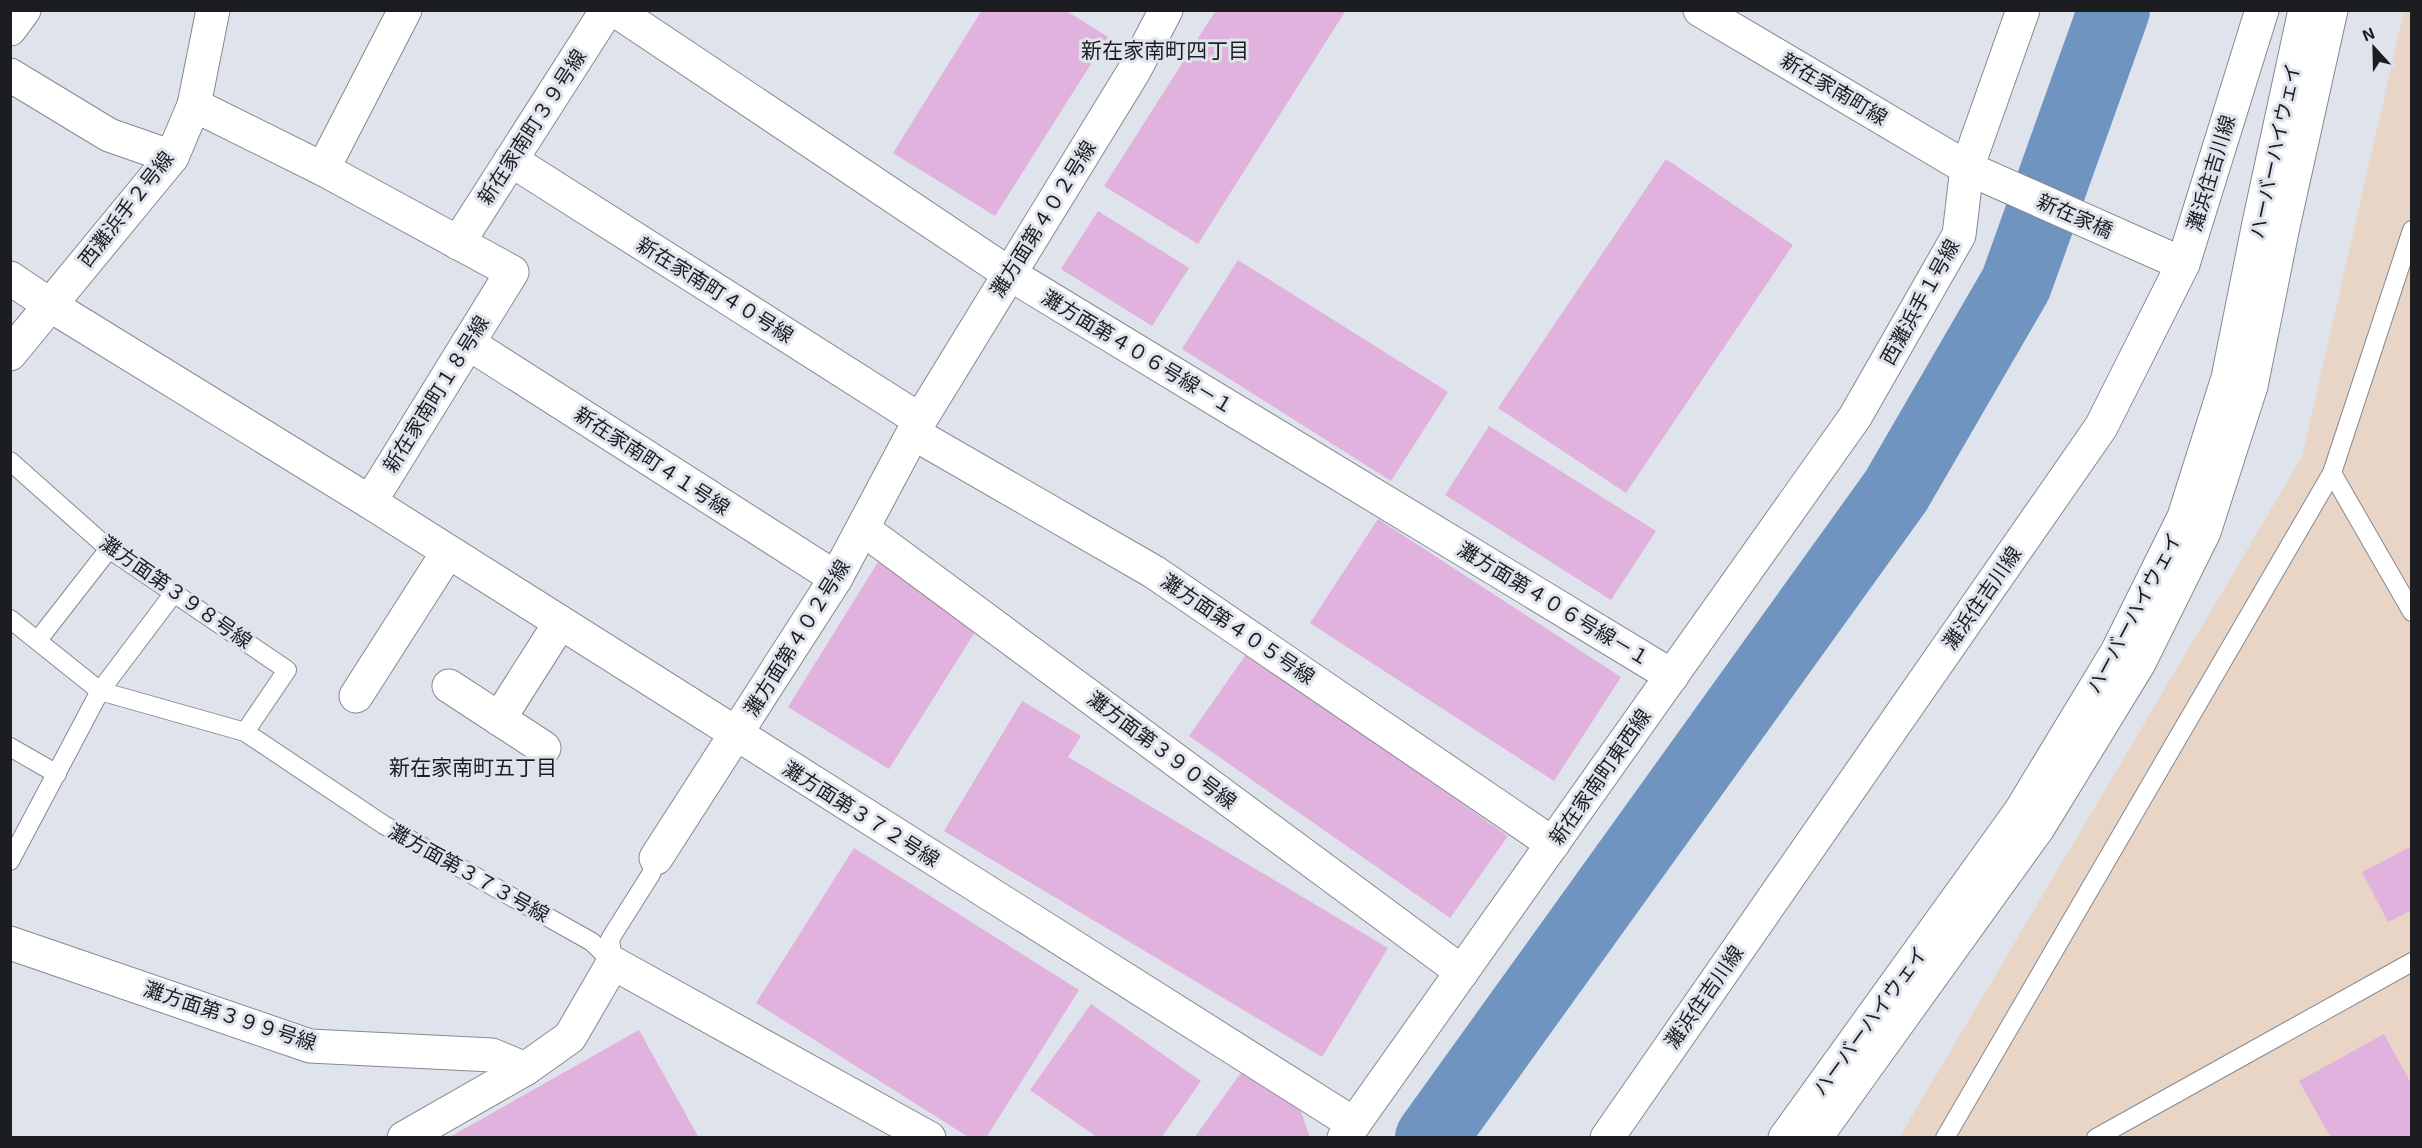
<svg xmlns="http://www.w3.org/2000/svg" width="2422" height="1148" font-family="'Exo 2','Noto Sans JP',sans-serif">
<rect width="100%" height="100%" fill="#dfe3ec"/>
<!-- industrial -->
<path fill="#e9d5c6" d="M 2404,11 L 2411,11 L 2411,1137 L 1899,1138 L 2302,457 Z"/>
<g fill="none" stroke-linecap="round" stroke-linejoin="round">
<!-- river -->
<path stroke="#6e94bf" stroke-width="72" d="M 1431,1138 L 1896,491 L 2016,284 L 2114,10"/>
</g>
<!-- building -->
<g fill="#e0b2dd">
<path d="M 982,10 L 1065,10 L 1108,37 L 995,216 L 893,153 Z"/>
<path d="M 1216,10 L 1346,10 L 1198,244 L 1104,186 Z"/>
<path d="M 1666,159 L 1793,245 L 1626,493 L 1498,408 Z"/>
<path d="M 1098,211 L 1189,268 L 1152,326 L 1061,269 Z"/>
<path d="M 1238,260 L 1448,392 L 1391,481 L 1182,349 Z"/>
<path d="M 1489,426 L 1656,531 L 1611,600 L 1445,495 Z"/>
<path d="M 1378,519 L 1621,677 L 1554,781 L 1310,623 Z"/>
<path d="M 878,562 L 980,624 L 889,769 L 788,707 Z"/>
<path d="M 1247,653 L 1508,836 L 1450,918 L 1189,736 Z"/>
<path d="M 1022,701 L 1081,736 L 1068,757 L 1388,948 L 1322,1057 L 944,831 Z"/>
<path d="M 2412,846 L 2412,910 L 2388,922 L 2362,872 Z"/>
<path d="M 854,848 L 1079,990 L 986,1138 L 970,1138 L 756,1003 Z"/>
<path d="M 1091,1004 L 1201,1081 L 1161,1138 L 1098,1138 L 1030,1090 Z"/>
<path d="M 639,1030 L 699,1138 L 448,1138 Z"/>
<path d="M 2384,1034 L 2412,1085 L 2412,1138 L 2331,1138 L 2299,1081 Z"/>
<path d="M 1246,1066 L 1296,1097 L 1310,1138 L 1194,1138 Z"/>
</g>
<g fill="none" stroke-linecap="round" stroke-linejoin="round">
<!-- lane casing -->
<g stroke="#858991" stroke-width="20">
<g id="lane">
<path d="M 10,461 L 109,549 L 287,670 L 245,732"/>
<path d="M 2332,473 L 2412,612"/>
<path d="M 10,619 L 100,691 L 245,732 L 384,825 L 592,942 L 613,963"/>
<path d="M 38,640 L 109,549"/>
<path d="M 10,747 L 57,774"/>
<path d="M 10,861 L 100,691 L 174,593"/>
<path d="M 613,963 L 610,939 L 651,874 L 656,858"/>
<path d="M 1945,1138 L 2332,473 L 2412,230"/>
<path d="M 2096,1138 L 2412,962"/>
</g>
</g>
<!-- street casing -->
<g stroke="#858991" stroke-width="35">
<g id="street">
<path d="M 615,10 L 1008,273 L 1672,676"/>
<path d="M 10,29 L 24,10"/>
<path d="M 10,75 L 109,135 L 172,157"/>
<path d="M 511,160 L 920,420"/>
<path d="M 323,169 L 405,10"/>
<path d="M 458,243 L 607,10"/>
<path d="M 10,278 L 50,305 L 370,502 L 512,272 L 323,169 L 194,105"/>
<path d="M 468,343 L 836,578"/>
<path d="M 913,433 L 1154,572 L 1553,844"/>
<path d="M 370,502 L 1354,1124"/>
<path d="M 863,529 L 1462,972"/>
<path d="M 449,686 L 544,748"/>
<path d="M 356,696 L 448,552"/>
<path d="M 499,719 L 560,623"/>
<path d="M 656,858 L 836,578 L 920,420 L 1134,71 L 1166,10"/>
<path d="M 10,943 L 310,1046 L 492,1055 L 525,1069"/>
<path d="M 404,1138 L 525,1069 L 570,1037 L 613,963 L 929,1138"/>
<path d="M 1344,1138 L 1855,417 L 1959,235 L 1967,168"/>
</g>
</g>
<!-- secondary casing -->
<g stroke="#858991" stroke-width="35">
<g id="secondary">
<path d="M 1700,10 L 1967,168 L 2183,264"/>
<path d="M 1967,168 L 2023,10"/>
<path d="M 10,354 L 172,157 L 194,105 L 213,10"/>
<path d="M 1607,1138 L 2101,427 L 2183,264 L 2262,10"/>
<path d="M 1785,1138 L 2020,812 L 2117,652 L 2184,517 L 2228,378 L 2259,223 L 2305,10"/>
<path d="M 1815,1138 L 2038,828 L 2139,663 L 2204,532 L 2251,386 L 2282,231 L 2331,10"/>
</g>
</g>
<!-- lane -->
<use href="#lane" stroke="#fff" stroke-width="18"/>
<!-- street -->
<use href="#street" stroke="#fff" stroke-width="33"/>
<!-- secondary -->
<use href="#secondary" stroke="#fff" stroke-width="33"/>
</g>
<g text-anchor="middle" stroke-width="6" stroke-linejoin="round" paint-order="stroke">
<!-- street labels -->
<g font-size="20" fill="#1c1d20" stroke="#dfe3ec">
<text transform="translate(1834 89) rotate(31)" y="7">新在家南町線</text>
<text transform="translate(532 127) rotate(-57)" y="7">新在家南町３９号線</text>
<text transform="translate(2275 151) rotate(-78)" y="7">ハーバーハイウェイ</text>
<text transform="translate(2211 173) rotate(-73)" y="7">灘浜住吉川線</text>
<text transform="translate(126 209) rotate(-52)" y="7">西灘浜手２号線</text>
<text transform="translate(2075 216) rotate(24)" y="7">新在家橋</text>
<text transform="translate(1043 219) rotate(-58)" y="7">灘方面第４０２号線</text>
<text transform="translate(715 290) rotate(32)" y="7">新在家南町４０号線</text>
<text transform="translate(1920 302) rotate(-61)" y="7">西灘浜手１号線</text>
<text transform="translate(1138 352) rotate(31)" y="7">灘方面第４０６号線－１</text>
<text transform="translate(436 394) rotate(-58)" y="7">新在家南町１８号線</text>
<text transform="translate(652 461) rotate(33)" y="7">新在家南町４１号線</text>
<text transform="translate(176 592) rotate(35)" y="7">灘方面第３９８号線</text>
<text transform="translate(1982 598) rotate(-55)" y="7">灘浜住吉川線</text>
<text transform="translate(1554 604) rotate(31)" y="7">灘方面第４０６号線－１</text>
<text transform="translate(2134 613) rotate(-62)" y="7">ハーバーハイウェイ</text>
<text transform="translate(1238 629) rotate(34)" y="7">灘方面第４０５号線</text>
<text transform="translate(797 638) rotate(-58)" y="7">灘方面第４０２号線</text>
<text transform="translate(1162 750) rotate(37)" y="7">灘方面第３９０号線</text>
<text transform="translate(1600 777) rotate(-55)" y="7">新在家南町東西線</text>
<text transform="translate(861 814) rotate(32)" y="7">灘方面第３７２号線</text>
<text transform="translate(469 873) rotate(29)" y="7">灘方面第３７３号線</text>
<text transform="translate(1704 997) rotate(-55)" y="7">灘浜住吉川線</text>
<text transform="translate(230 1016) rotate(18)" y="7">灘方面第３９９号線</text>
<text transform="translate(1870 1021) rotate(-54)" y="7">ハーバーハイウェイ</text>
</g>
<!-- neighbourhood labels -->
<g font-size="21" fill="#1c1d20" stroke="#dfe3ec">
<text x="1165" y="58">新在家南町四丁目</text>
<text x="473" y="775">新在家南町五丁目</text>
</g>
</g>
<!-- border -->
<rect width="2422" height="1148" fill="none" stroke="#1c1d20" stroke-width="24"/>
<!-- north arrow -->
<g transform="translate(2374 48) rotate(338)" stroke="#dfe3ec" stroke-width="4.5" paint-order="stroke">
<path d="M0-4.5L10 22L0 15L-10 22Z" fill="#1c1d20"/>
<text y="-9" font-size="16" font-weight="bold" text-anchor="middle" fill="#1c1d20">N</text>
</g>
</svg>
